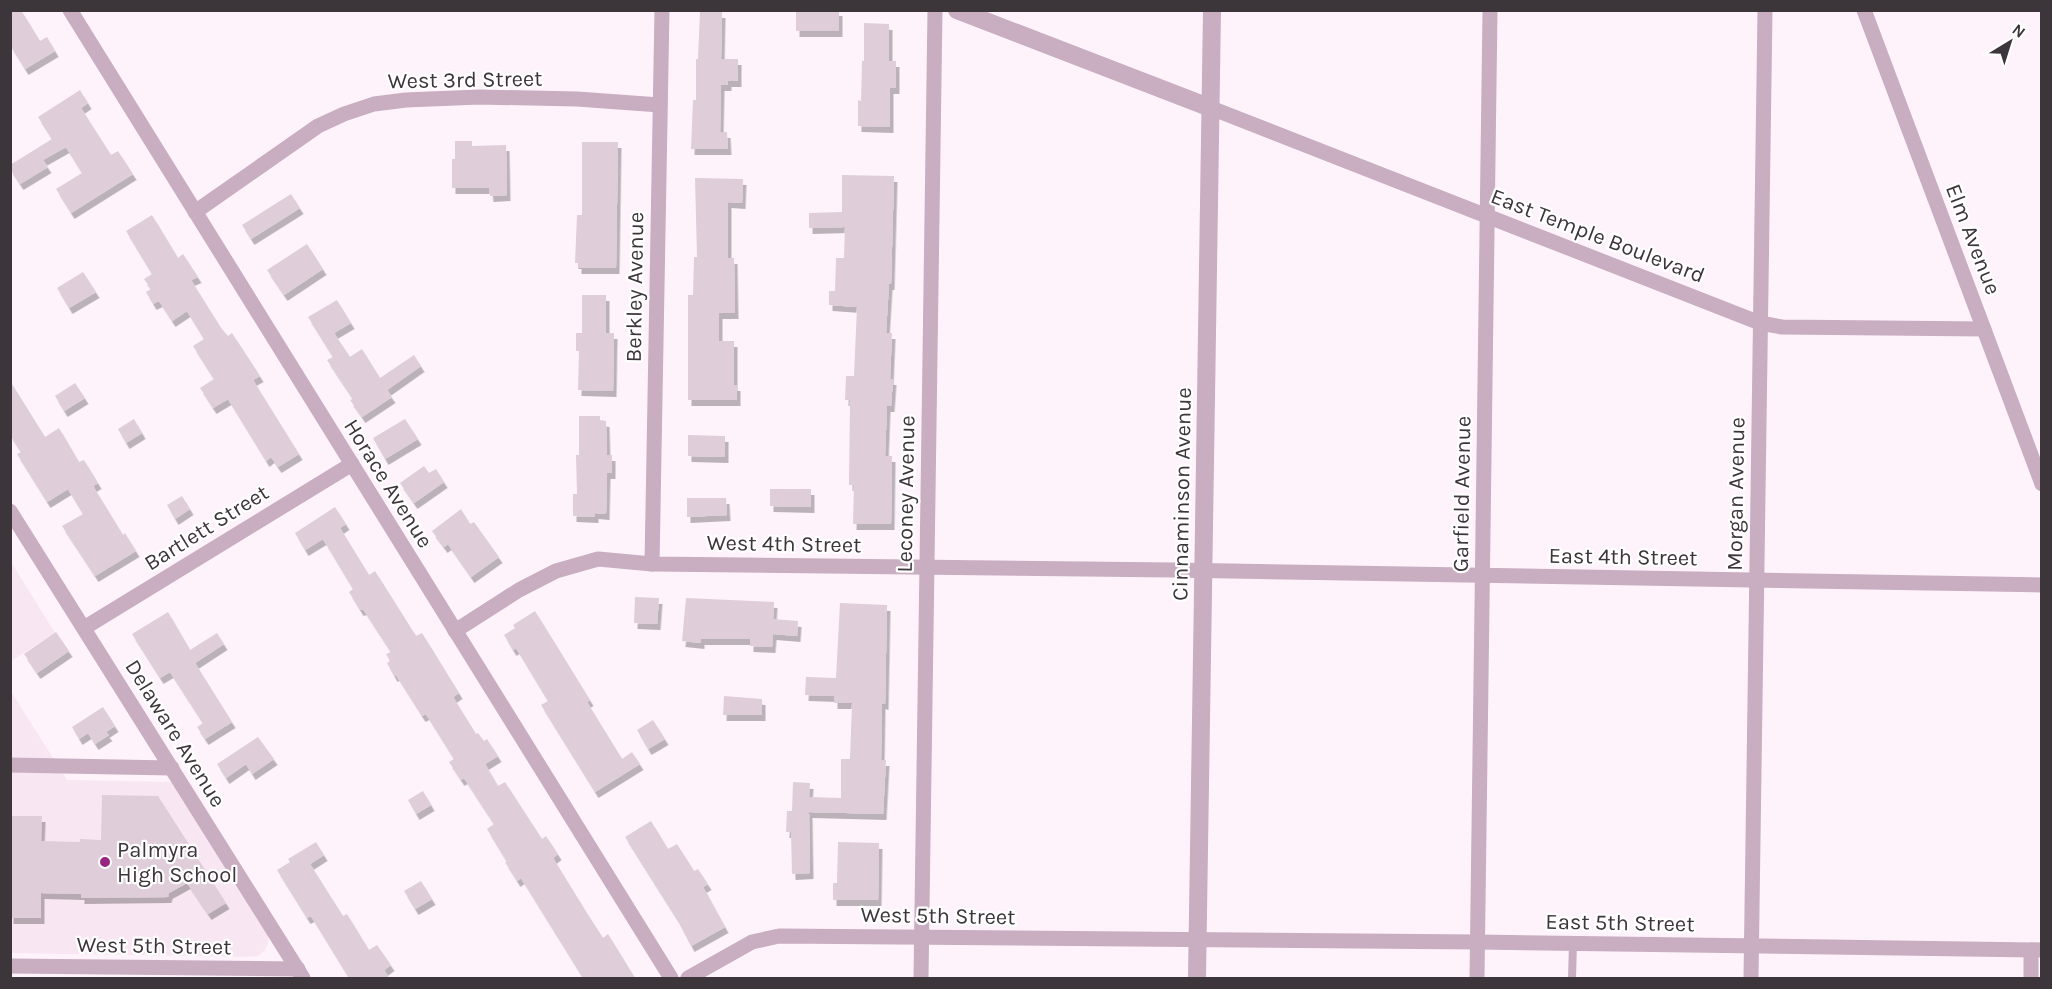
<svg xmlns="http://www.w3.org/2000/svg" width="2052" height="989" font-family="Karla,sans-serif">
<defs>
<filter id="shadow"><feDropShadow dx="3.5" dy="6" stdDeviation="0" flood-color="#0004"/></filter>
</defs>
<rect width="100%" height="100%" fill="#fef3fb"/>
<!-- built -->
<g fill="#f9e6f3">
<path d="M 11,562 L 55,633 L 11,661 L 10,661 Z"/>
<path d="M 10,690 L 67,780 L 172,782 L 268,936 L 268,944 L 264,951 L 258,956 L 246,957 L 11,953 Z"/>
</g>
<!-- building -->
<g fill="#dfceda" filter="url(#shadow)">
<path d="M 10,10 L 21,10 L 40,41 L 47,37 L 55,51 L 25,69 L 10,45 Z"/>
<rect x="796" y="10" width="43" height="21"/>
<path d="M 700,11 L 722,12 L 721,59 L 738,59 L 738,81 L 728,81 L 728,85 L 721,85 L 720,132 L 727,132 L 728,149 L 691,149 L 693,100 L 696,100 L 696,59 L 698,59 Z"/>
<path d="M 864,23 L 889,24 L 889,61 L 896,61 L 896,88 L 890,88 L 890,127 L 858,126 L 858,100 L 861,101 L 862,61 L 864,61 Z"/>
<path d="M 80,90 L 88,103 L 81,108 L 111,155 L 118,151 L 133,174 L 71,213 L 56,189 L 82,173 L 66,147 L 43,160 L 48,167 L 20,184 L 10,169 L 10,165 L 52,139 L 38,117 Z"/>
<path d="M 455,141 L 472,141 L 472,146 L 506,145 L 507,195 L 490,196 L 489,188 L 452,188 L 452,159 L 455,159 Z"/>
<path d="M 582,142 L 618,142 L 616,268 L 578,268 L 578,263 L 575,263 L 577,215 L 582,215 Z"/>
<path d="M 842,175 L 894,176 L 891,284 L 889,284 L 886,333 L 892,333 L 890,379 L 893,379 L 891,406 L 887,406 L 885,456 L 892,456 L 891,524 L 853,524 L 854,485 L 849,485 L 850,400 L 845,400 L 846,376 L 854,376 L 857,307 L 829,305 L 829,291 L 835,291 L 836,258 L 844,258 L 845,227 L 809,228 L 809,213 L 842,212 Z"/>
<path d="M 695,178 L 743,179 L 742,203 L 728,202 L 728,258 L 734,258 L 735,313 L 719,313 L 719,341 L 734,341 L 734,385 L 737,385 L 737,400 L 688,400 L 688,295 L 693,295 L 694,257 L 697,257 Z"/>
<path d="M 291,194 L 300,208 L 251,239 L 242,225 Z"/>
<path d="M 152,215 L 178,258 L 183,254 L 198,277 L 191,280 L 221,328 L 228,336 L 232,333 L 260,376 L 253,380 L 299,454 L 278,467 L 271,457 L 266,461 L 228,399 L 213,408 L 200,388 L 214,379 L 193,346 L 204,339 L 187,311 L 172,321 L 159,301 L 153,304 L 146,292 L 151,289 L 144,279 L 152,274 L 126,231 Z"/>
<path d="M 307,244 L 323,269 L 284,295 L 267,270 Z"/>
<path d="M 83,272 L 96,292 L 69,308 L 57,288 Z"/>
<path d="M 582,295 L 606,295 L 606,333 L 614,333 L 613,391 L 578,390 L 579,351 L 576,351 L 576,333 L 582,333 Z"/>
<path d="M 337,300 L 351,323 L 334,333 L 350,357 L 362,349 L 380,378 L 414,355 L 421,366 L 387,390 L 392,397 L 362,417 L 350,400 L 353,399 L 327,360 L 333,357 L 308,317 Z"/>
<path d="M 10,381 L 45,437 L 59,428 L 79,462 L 84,460 L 98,483 L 93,486 L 123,535 L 125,533 L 136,551 L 95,576 L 62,526 L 83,514 L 68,489 L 47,502 L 17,454 L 21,452 L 10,435 Z"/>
<path d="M 75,383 L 85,398 L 64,411 L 55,396 Z"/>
<path d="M 579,416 L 600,416 L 600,420 L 606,421 L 607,455 L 612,455 L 612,473 L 607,473 L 606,514 L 595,513 L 595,517 L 573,516 L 573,494 L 577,494 L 576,455 L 579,455 Z"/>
<path d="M 134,419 L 142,433 L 126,443 L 118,429 Z"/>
<path d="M 405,419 L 418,439 L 385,459 L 373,438 Z"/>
<path d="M 688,435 L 725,436 L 725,457 L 688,456 Z"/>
<path d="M 424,466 L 429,473 L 436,469 L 444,482 L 414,503 L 400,483 Z"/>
<path d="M 770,489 L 811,489 L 811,507 L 770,506 Z"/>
<path d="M 182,496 L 190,509 L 175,519 L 167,505 Z"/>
<path d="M 687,498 L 726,498 L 727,515 L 687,517 Z"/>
<path d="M 335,507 L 346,524 L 340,528 L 369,575 L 375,571 L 416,636 L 422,633 L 459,693 L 453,697 L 476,734 L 478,733 L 484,741 L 487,739 L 498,756 L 485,764 L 498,786 L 505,782 L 542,839 L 546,836 L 558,854 L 553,858 L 585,910 L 603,938 L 608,934 L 635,978 L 583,978 L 521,878 L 517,881 L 505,862 L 507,862 L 487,829 L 494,824 L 464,778 L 461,780 L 449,762 L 454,759 L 426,714 L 422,716 L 396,675 L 394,676 L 387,663 L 390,661 L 386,654 L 391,652 L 363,609 L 360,610 L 349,592 L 353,589 L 323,539 L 305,550 L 295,533 Z"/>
<path d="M 461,509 L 470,524 L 474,522 L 499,557 L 471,577 L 448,544 L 444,547 L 432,531 Z"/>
<path d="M 635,597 L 659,598 L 657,624 L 634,623 Z"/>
<path d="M 686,598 L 774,602 L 773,619 L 798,621 L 797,636 L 773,634 L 772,647 L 750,646 L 750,639 L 701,639 L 701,643 L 682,641 Z"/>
<path d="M 840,603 L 887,605 L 885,704 L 882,703 L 881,760 L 886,760 L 883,814 L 809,812 L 810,873 L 792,874 L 791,832 L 786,832 L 787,811 L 792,811 L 793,782 L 810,783 L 809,797 L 841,798 L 841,759 L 850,759 L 852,703 L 834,703 L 834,696 L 805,695 L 806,677 L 836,678 Z"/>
<path d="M 535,611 L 590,700 L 587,702 L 622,759 L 632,752 L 640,764 L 595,792 L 541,705 L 548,701 L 516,648 L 513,650 L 504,635 L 515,628 L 513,625 Z"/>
<path d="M 168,612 L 190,650 L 217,633 L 224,644 L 195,663 L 232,722 L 205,739 L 197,727 L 203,723 L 170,672 L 160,678 L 132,634 Z"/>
<path d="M 56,632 L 69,651 L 37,673 L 24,654 Z"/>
<path d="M 724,696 L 762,699 L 762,715 L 723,715 Z"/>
<path d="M 103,707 L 115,726 L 106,732 L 109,735 L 95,744 L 88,733 L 79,739 L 72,727 Z"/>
<path d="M 653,720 L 665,739 L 648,749 L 637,730 Z"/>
<path d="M 258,737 L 274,759 L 252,774 L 246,764 L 226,778 L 217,764 Z"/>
<path d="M 423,791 L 431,805 L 416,814 L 408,800 Z"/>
<path d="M 102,795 L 158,796 L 226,903 L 208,914 L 187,883 L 169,893 L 168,897 L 81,898 L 81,894 L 41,893 L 41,918 L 10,918 L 10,816 L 42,816 L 41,841 L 80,842 L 80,839 L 101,840 Z"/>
<path d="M 651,821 L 668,849 L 677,844 L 694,871 L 698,869 L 708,884 L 703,887 L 725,927 L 691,946 L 678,921 L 625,837 Z"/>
<path d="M 316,842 L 324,855 L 310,864 L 343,916 L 347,914 L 369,950 L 377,945 L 391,965 L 384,970 L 389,978 L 349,978 L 311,916 L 307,918 L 277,870 L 290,862 L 288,859 Z"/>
<path d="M 838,842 L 879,843 L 878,900 L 833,900 L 833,883 L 837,883 Z"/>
<path d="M 421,881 L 432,899 L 415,909 L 404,891 Z"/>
</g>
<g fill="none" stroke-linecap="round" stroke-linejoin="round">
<!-- service -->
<path stroke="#c9adc0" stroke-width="8" d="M 1572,978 L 1573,944"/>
<!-- minor -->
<g stroke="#c9adc0" stroke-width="15">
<path d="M 70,10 L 671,978"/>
<path d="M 1864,10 L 2042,484"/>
<path d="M 1211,108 L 1760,323 L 1782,327 L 1984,329"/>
<path d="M 195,212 L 318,126 L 344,114 L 374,104 L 406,100 L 479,97 L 577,99 L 660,105"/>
<path d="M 10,511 L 303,978"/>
<path d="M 652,564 L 662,10"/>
<path d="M 84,628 L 352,464"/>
<path d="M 455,631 L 519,590 L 556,571 L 598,559 L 652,564 L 1174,570 L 2042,585"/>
<path d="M 10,765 L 172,768"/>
<path d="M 10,966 L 298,969"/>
<path d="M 688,978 L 752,942 L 779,936 L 1478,942 L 2042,950"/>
<path d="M 921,978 L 935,10"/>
<path d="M 1477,978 L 1490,10"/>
<path d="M 1751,978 L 1765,10"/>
<path d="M 2031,978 L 2031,950"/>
</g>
<!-- tertiary -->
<g stroke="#c9adc0" stroke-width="18">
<path d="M 957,10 L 1211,108"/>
<path d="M 1197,978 L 1212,10"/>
</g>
</g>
<!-- markers -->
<circle fill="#992582" stroke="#fff" stroke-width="2" cx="105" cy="862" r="6"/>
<g text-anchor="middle" stroke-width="4.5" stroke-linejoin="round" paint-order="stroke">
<!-- street labels -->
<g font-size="22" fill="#3c353a" stroke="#fff">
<text transform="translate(465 79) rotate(-1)" y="8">West 3rd Street</text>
<text transform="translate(1598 235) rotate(21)" y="8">East Temple Boulevard</text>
<text transform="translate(1974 239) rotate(69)" y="8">Elm Avenue</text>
<text transform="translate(634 287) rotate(-89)" y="8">Berkley Avenue</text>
<text transform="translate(389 483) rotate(58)" y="8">Horace Avenue</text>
<text transform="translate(905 494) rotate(-89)" y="8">Leconey Avenue</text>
<text transform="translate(1181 494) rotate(-89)" y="8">Cinnaminson Avenue</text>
<text transform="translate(1461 494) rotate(-89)" y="8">Garfield Avenue</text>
<text transform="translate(1735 494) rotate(-89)" y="8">Morgan Avenue</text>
<text transform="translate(206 527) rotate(-32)" y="8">Bartlett Street</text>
<text transform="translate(784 543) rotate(1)" y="8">West 4th Street</text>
<text transform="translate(1623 556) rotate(1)" y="8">East 4th Street</text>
<text transform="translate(176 733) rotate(58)" y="8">Delaware Avenue</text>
<text transform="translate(938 915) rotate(1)" y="8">West 5th Street</text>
<text transform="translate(1620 922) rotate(1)" y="8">East 5th Street</text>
<text transform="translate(154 945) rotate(1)" y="8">West 5th Street</text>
</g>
<!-- poi labels -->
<g font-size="22" fill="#3c353a" stroke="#fff" text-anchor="start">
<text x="117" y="857">Palmyra<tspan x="117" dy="25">High School</tspan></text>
</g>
</g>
<!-- border -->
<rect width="2052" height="989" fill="none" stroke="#3c353a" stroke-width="24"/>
<!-- north arrow -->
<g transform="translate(2010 42) rotate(38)" stroke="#ffffff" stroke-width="4.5" paint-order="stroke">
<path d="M0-4.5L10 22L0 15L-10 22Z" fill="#3c353a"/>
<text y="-9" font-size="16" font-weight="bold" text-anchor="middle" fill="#3c353a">N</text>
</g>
</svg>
